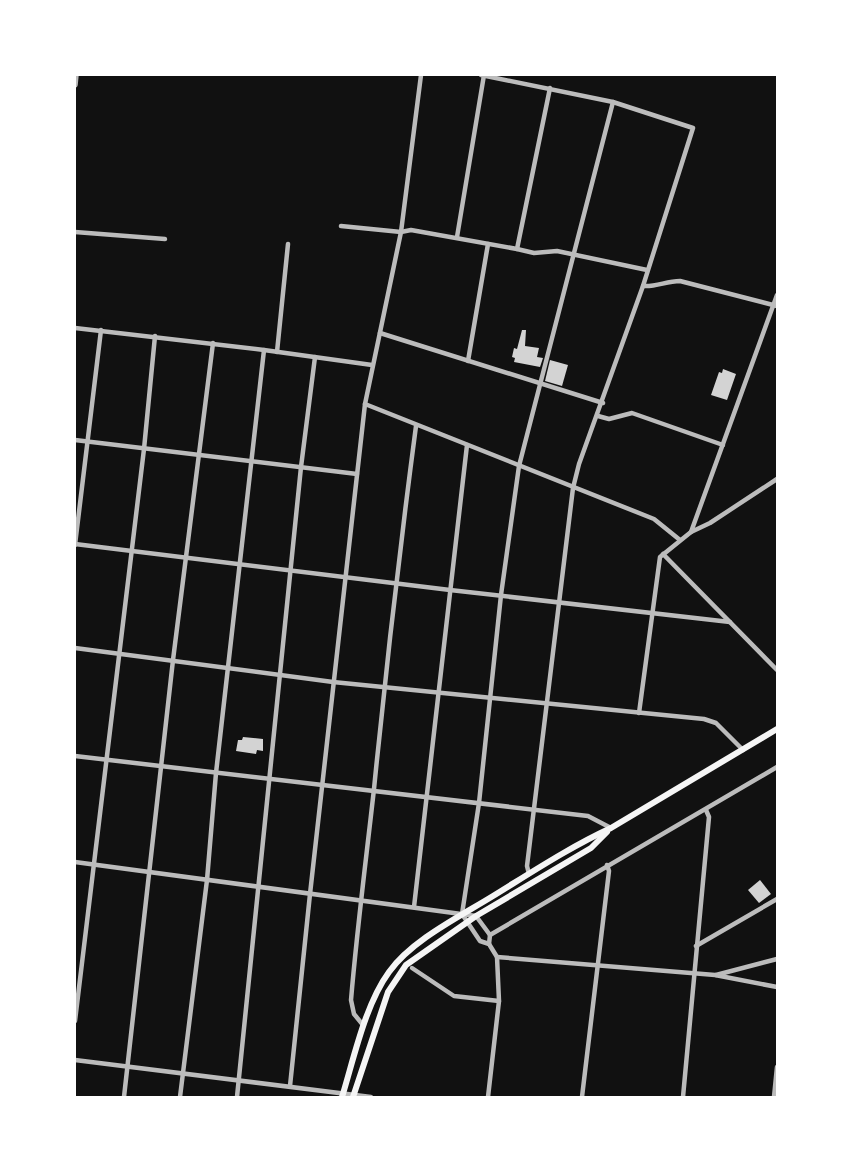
<svg xmlns="http://www.w3.org/2000/svg" width="852" height="1172" font-family="Manrope,sans-serif">
<rect width="100%" height="100%" fill="#111"/>
<!-- building -->
<g fill="#d3d3d3">
<path d="M 522,330 L 526,330 L 525,346 L 539,348 L 537,357 L 543,358 L 540,367 L 514,362 L 515,358 L 512,357 L 514,348 L 517,349 Z"/>
<path d="M 550,360 L 568,365 L 562,386 L 545,381 Z"/>
<path d="M 723,369 L 736,374 L 727,400 L 711,395 L 719,372 L 722,373 Z"/>
<path d="M 243,737 L 263,739 L 263,751 L 257,750 L 256,754 L 236,751 L 238,740 L 242,740 Z"/>
<path d="M 760,880 L 771,894 L 759,903 L 748,890 Z"/>
</g>
<g fill="none" stroke-linecap="round" stroke-linejoin="round">
<!-- minor -->
<g stroke="#bcbcbc" stroke-width="4.5">
<path d="M 481,75 L 613,102 L 693,128 L 643,286 L 579,464 L 573,488 L 527,866 L 529,874"/>
<path d="M 341,226 L 401,232 L 411,230 L 517,249 L 534,253 L 557,251 L 647,270"/>
<path d="M 75,232 L 165,239"/>
<path d="M 457,237 L 484,75"/>
<path d="M 517,249 L 550,88"/>
<path d="M 643,286 C 657,287 666,281 680,281 L 777,306"/>
<path d="M 75,328 L 264,350 L 372,365"/>
<path d="M 380,333 L 603,403"/>
<path d="M 277,352 L 288,244"/>
<path d="M 468,361 L 488,244"/>
<path d="M 365,404 L 654,519 L 680,540"/>
<path d="M 598,416 L 609,419 L 632,413 L 723,445"/>
<path d="M 75,440 L 357,474"/>
<path d="M 691,532 L 777,295"/>
<path d="M 75,544 L 450,590 L 730,622"/>
<path d="M 75,545 L 101,330"/>
<path d="M 663,554 L 777,670"/>
<path d="M 75,648 L 333,682 L 704,719 L 716,723 L 743,750"/>
<path d="M 639,713 L 660,557 L 691,532 L 710,523 L 777,479"/>
<path d="M 75,756 L 588,816 L 611,828"/>
<path d="M 75,862 L 476,916 L 490,935 L 489,944"/>
<path d="M 414,907 L 467,445"/>
<path d="M 462,914 L 479,803 L 501,595 L 519,466 L 613,102"/>
<path d="M 462,914 L 480,941 L 489,944 L 497,957 L 499,1001 L 488,1097"/>
<path d="M 490,935 L 777,767"/>
<path d="M 696,946 L 777,899"/>
<path d="M 497,957 L 715,975 L 777,987"/>
<path d="M 412,968 L 454,996 L 499,1001"/>
<path d="M 716,975 L 777,959"/>
<path d="M 75,1021 L 144,449 L 155,336"/>
<path d="M 363,1025 L 354,1014 L 351,1000 C 357,929 366,860 374,789 C 386,668 400,547 416,426"/>
<path d="M 75,1060 L 371,1097"/>
<path d="M 290,1086 L 310,894 L 365,404 L 401,232 L 421,75"/>
<path d="M 124,1097 L 173,660 L 213,343"/>
<path d="M 180,1097 L 207,880 L 216,773 L 264,350"/>
<path d="M 237,1097 L 301,467 L 315,357"/>
<path d="M 582,1097 L 609,871 L 607,865"/>
<path d="M 683,1097 L 709,817 L 706,810"/>
<path d="M 774,1097 L 777,1067"/>
</g>
<!-- tertiary -->
<path stroke="#bcbcbc" stroke-width="5.5" d="M 75,85 L 76,75"/>
<!-- secondary -->
<g stroke="#f5f5f5" stroke-width="6">
<path d="M 342,1097 C 354,1058 365,1005 389,972 C 412,940 459,917 493,896 C 532,872 570,847 611,828 L 777,729"/>
<path d="M 353,1097 L 388,992 L 406,965 L 476,916 L 591,848 L 607,832"/>
</g>
</g>
<!-- border -->
<rect width="852" height="1172" fill="none" stroke="#ffffff" stroke-width="152"/>
</svg>
